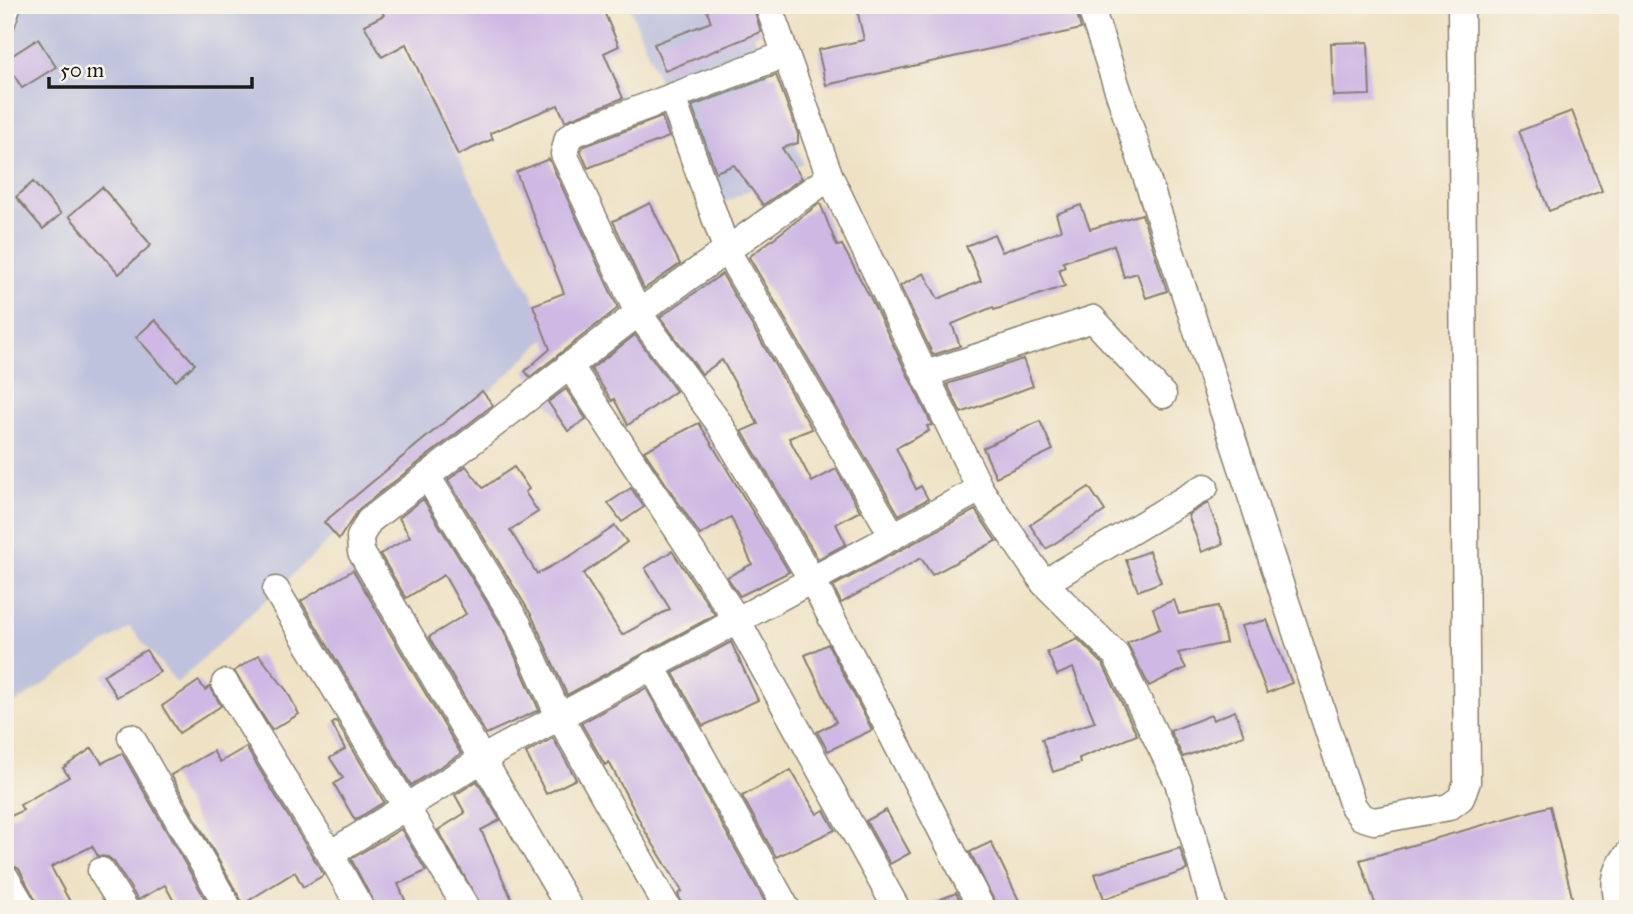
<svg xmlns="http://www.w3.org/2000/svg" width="1633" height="914" font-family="'IM FELL Great Primer',serif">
<rect width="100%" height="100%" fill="#f7f3e8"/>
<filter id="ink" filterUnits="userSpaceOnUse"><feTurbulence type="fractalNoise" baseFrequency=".0143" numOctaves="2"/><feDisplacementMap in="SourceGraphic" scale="14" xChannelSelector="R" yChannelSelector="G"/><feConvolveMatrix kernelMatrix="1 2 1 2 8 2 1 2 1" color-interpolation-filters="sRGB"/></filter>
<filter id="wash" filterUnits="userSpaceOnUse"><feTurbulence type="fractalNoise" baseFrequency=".00686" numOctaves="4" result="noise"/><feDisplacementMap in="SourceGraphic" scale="28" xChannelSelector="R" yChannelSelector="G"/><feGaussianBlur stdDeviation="1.57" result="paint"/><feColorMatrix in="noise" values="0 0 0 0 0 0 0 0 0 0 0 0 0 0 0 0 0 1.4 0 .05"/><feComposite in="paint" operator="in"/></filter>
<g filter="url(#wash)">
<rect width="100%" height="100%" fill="#efe2c4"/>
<!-- industrial -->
<g fill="#bfc2dd">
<path d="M 5,5 L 377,5 L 552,333 L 177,683 L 130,627 L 5,710 Z"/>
<path d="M 629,5 L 742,5 L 803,163 L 710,210 Z"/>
</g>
<g id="blocks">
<!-- building -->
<g fill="#cfb9e4">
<path d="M 379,5 L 601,5 L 619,46 L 604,53 L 623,98 L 565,121 L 558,105 L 490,133 L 493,139 L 458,155 L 406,44 L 382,57 L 364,25 L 384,15 Z"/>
<path d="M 705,5 L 753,5 L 761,32 L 665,71 L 654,44 L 711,22 Z"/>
<path d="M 856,5 L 993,5 L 994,11 L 1021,5 L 1075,5 L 1081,29 L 826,85 L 818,50 L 864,40 Z"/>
<path d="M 38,39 L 56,67 L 22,88 L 5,60 Z"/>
<path d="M 1368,42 L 1370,95 L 1333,96 L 1331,43 Z"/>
<path d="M 776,75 L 798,134 L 798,143 L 782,148 L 802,178 L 763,205 L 734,165 L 716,172 L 692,106 Z"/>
<path d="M 1572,111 L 1602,191 L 1549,211 L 1519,131 Z"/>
<path d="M 662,117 L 669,137 L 588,168 L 581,152 L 582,147 Z"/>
<path d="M 549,159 L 618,308 L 530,377 L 525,371 L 550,349 L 533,305 L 564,293 L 516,172 Z"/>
<path d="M 33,182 L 61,214 L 43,229 L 16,197 Z"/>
<path d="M 102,187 L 151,245 L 119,274 L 69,216 Z"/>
<path d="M 650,203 L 680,264 L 644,289 L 613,221 Z"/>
<path d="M 820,203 L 837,246 L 842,245 L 870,297 L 932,425 L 927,426 L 929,431 L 896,448 L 916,489 L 921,486 L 928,499 L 899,515 L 749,257 Z"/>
<path d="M 1081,205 L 1090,229 L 1142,214 L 1167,291 L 1146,298 L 1137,273 L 1124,277 L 1114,245 L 1063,262 L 1065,267 L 1059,270 L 1065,286 L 994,310 L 993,307 L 952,324 L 960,346 L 933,355 L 900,286 L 924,273 L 938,299 L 981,281 L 966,246 L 994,234 L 1002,252 L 1061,230 L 1056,214 Z"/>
<path d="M 722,274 L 812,429 L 789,438 L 812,482 L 836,469 L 860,511 L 836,524 L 846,544 L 818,559 L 742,431 L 758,424 L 722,360 L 702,374 L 660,317 Z"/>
<path d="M 155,320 L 195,364 L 176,381 L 136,337 Z"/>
<path d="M 635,335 L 676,391 L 628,425 L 614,399 L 612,401 L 591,369 Z"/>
<path d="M 1023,359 L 1033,386 L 961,413 L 947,384 Z"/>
<path d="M 566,389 L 586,419 L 568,431 L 548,402 Z"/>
<path d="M 482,391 L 493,405 L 359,509 L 339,539 L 324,522 Z"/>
<path d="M 1040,421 L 1053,450 L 996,477 L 983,448 Z"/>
<path d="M 699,423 L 789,572 L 740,596 L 727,577 L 752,564 L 731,517 L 700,535 L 644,451 Z"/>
<path d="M 466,466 L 483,488 L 514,467 L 529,489 L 525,492 L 538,512 L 510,530 L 537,574 L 572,555 L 615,526 L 627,542 L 583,574 L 622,635 L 670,609 L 645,568 L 672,551 L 715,615 L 567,695 L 532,616 L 448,480 Z"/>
<path d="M 1089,487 L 1105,511 L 1046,549 L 1030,525 Z"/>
<path d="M 631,488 L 644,507 L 622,522 L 608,503 Z"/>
<path d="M 423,499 L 504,631 L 539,710 L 486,734 L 429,637 L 466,614 L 444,575 L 406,598 L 380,554 L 410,537 L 399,518 Z"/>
<path d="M 1208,503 L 1223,544 L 1202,552 L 1188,515 Z"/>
<path d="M 975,510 L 996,541 L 932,575 L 921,558 L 841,603 L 833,586 Z"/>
<path d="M 1149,551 L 1161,582 L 1138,591 L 1126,560 Z"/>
<path d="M 353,570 L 461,754 L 411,785 L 301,601 Z"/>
<path d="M 1174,600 L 1179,614 L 1218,606 L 1226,643 L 1178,653 L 1186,668 L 1149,686 L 1127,643 L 1160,629 L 1153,608 Z"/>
<path d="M 1267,620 L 1292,683 L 1267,693 L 1241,626 Z"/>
<path d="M 1078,639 L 1103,664 L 1137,735 L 1079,758 L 1080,763 L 1053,772 L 1042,739 L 1095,722 L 1073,668 L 1057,675 L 1047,652 Z"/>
<path d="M 731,642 L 758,700 L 703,726 L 673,673 Z"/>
<path d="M 828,644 L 872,730 L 828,751 L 817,732 L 836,722 L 805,655 Z"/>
<path d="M 146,650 L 160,672 L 117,697 L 103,675 Z"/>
<path d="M 259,655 L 287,691 L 299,714 L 272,730 L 234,671 Z"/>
<path d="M 199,681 L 205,690 L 210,686 L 221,706 L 179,733 L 162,706 Z"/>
<path d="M 646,688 L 769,909 L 684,909 L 678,894 L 682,891 L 645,831 L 609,762 L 605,765 L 581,723 Z"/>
<path d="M 1235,711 L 1244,735 L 1183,757 L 1170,731 L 1211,715 L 1213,720 Z"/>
<path d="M 336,721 L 384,802 L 355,820 L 334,784 L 343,778 L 330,758 L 345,749 L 332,724 Z"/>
<path d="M 553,738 L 576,779 L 546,794 L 526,753 Z"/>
<path d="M 246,747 L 324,875 L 303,887 L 295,872 L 243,904 L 171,775 L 213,751 L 220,762 Z"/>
<path d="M 92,748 L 102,763 L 122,753 L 211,909 L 178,909 L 165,885 L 138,900 L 114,862 L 108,857 L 98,856 L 92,846 L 51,867 L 74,909 L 40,909 L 19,869 L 5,861 L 5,819 L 23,810 L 20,805 L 69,777 L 63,768 Z"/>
<path d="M 791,770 L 817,814 L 824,810 L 835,830 L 776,857 L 742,796 Z"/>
<path d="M 477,781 L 500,820 L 481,830 L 513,902 L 499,909 L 483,909 L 438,830 L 465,813 L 455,795 Z"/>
<path d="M 1550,806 L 1575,909 L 1377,909 L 1360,860 Z"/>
<path d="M 886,810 L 910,853 L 890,864 L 866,821 Z"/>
<path d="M 401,829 L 426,871 L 398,884 L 409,909 L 377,909 L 351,859 Z"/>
<path d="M 991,842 L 1023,909 L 998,909 L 970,852 Z"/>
<path d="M 1180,848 L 1187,870 L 1104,899 L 1095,874 Z"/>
<path d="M 956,893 L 964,909 L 921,909 L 921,907 Z"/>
</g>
</g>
</g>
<g filter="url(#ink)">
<use href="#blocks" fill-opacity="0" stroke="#867f70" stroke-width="2"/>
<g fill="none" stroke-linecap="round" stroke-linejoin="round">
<!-- service casing -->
<g stroke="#867f70" stroke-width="17">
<path id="service" d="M 5,32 L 14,5"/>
</g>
<!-- minor casing -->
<g stroke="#867f70" stroke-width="29">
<g id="minor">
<path d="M 768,5 L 830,177"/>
<path d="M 1090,5 L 1353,806 L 1361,817 L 1374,821 L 1449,807 L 1461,798 L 1467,782 L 1461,5"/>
<path d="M 784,55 L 575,133 L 568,138 L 564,154 L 638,313 L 719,423 L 812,580 L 982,909"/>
<path d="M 672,97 L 727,251 L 893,536"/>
<path d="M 569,365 L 737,620 L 897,909"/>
<path d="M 926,374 L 1093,319 L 1163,395"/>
<path d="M 427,476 L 518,624 L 559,716 L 668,909"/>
<path d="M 1044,583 L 1205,487"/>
<path d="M 276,590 L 467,909"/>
<path d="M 651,665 L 787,909"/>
<path d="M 225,683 L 330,854 L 496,751 L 980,489"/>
<path d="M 131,737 L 229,909"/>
<path d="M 330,854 L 361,909"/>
<path d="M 101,871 L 125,909"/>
<path d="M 5,877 L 24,909"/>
<path d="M 570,909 L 361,552 L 360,537 L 369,521 L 638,313 L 830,177 L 980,489 L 1044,583 L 1116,655 L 1178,782 L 1214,909"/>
<path d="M 1620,909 C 1613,888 1613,872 1628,854"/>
</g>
</g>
<!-- service -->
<use href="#service" stroke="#fff" stroke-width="14"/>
<!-- minor -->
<use href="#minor" stroke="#fff" stroke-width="26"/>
</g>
</g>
<!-- margin -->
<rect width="1633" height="914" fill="none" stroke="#f7f3e8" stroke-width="28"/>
<!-- scale -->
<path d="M49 77v10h203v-10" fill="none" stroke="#1c1c1c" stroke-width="3.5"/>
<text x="60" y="77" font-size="21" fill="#1c1c1c" stroke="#f7f3e8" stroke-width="5" paint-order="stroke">50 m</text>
</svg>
